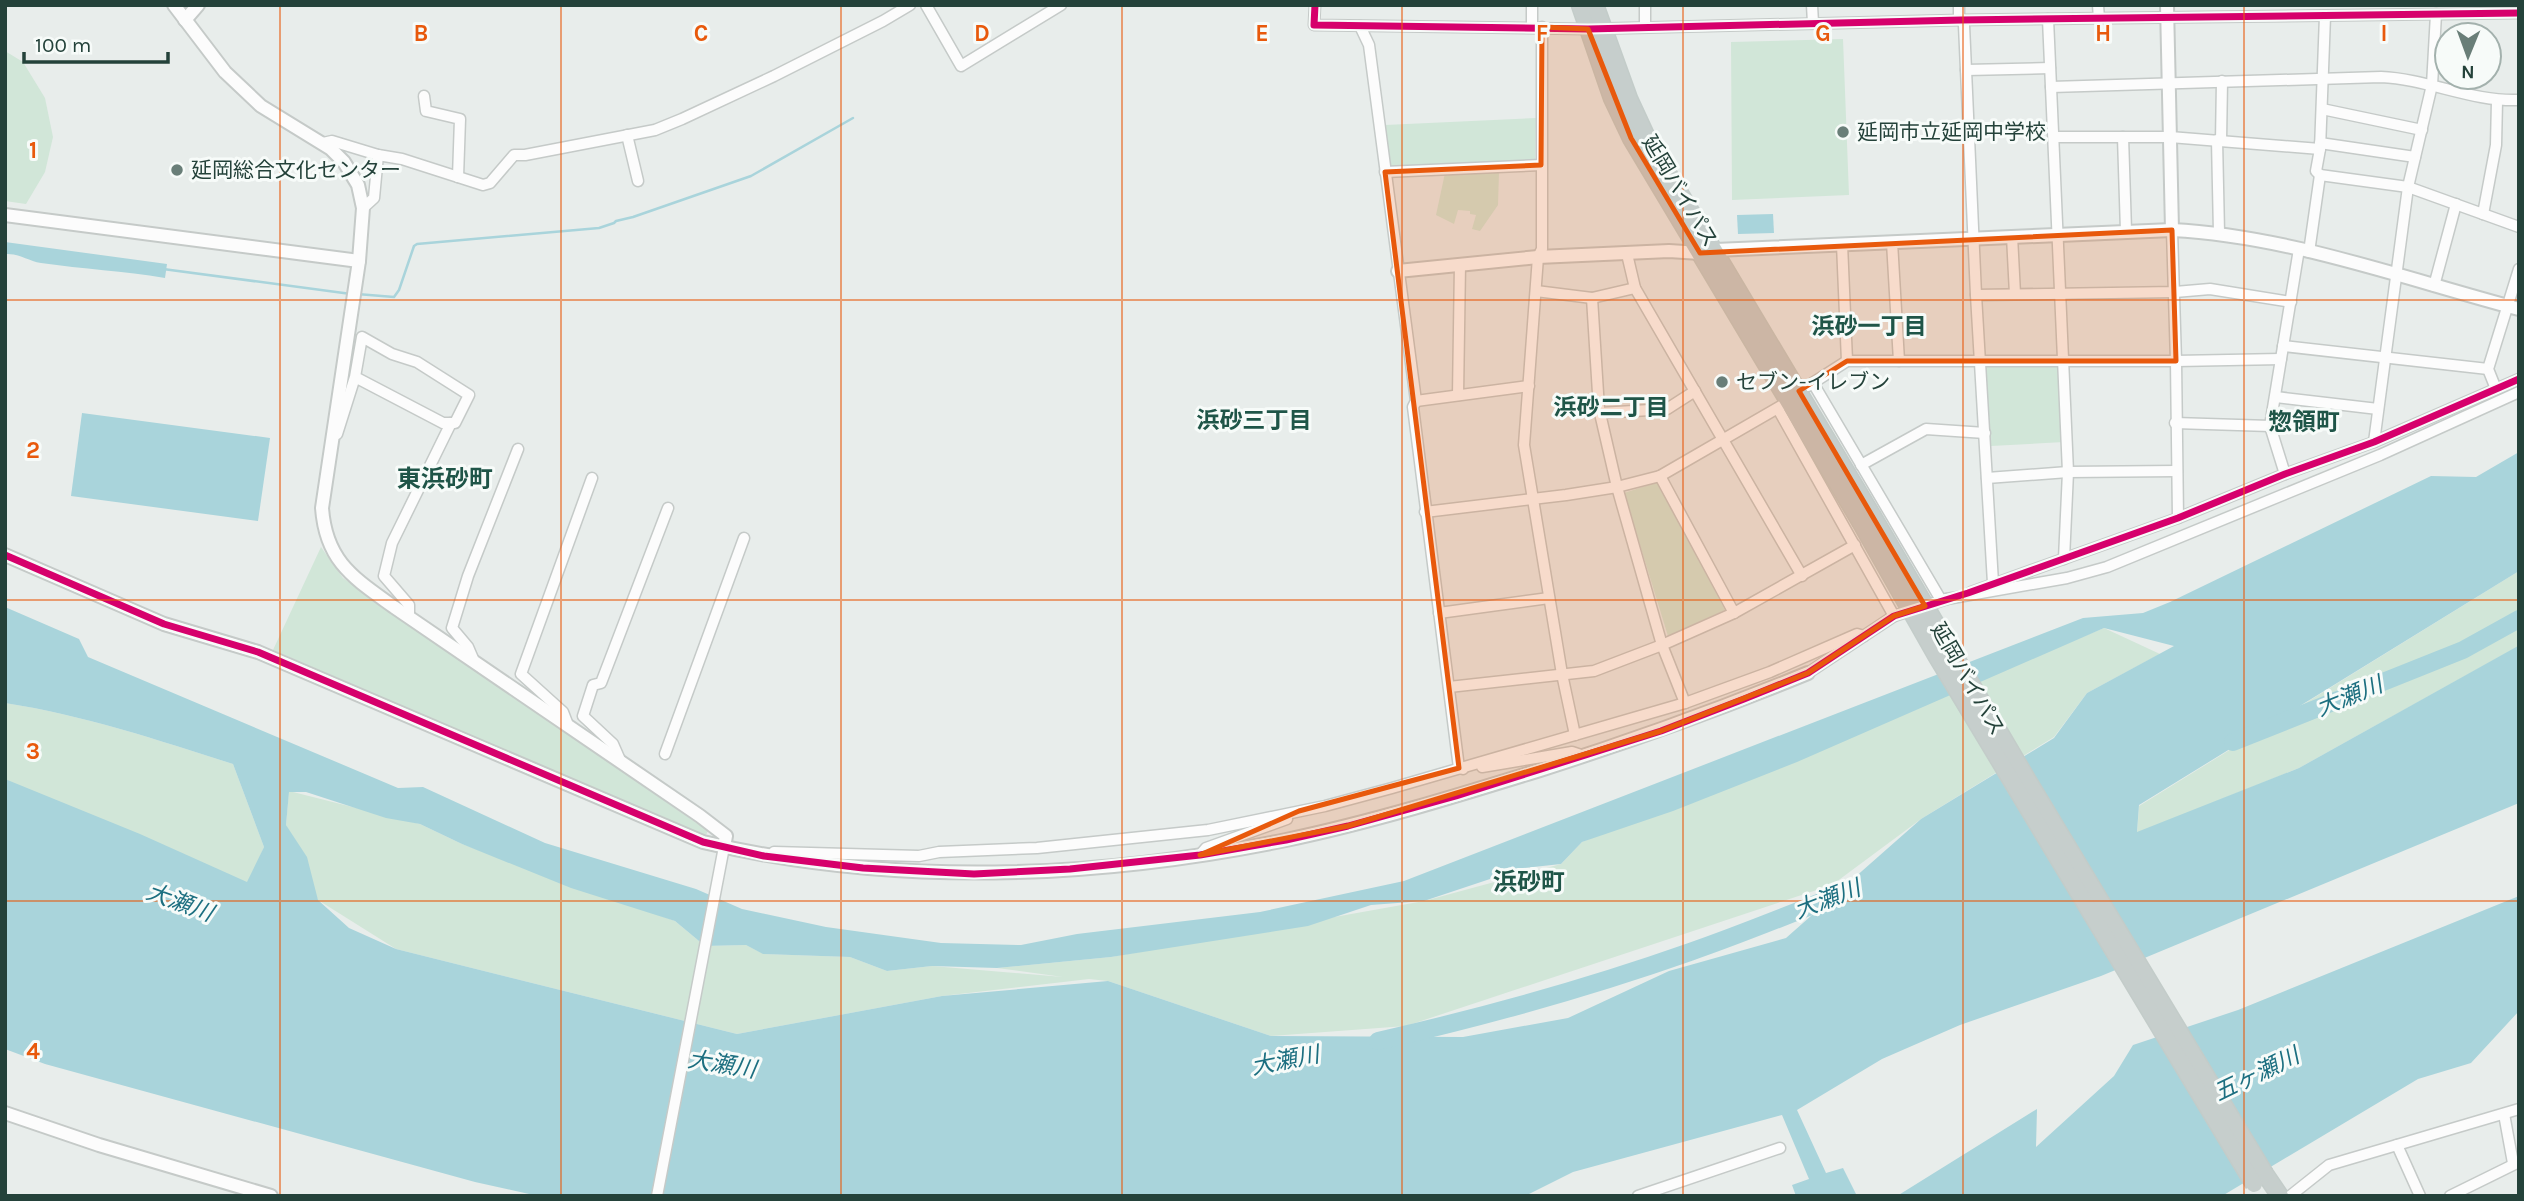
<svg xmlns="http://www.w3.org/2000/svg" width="2524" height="1201" font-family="Karla,'Noto Sans JP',sans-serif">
<rect width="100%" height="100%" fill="#e8edeb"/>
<!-- green -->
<g fill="#d1e6d8">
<path d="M 1843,39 L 1849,195 L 1732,200 L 1731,42 Z"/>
<path d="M 5,51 L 23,62 L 45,98 L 53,137 L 45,172 L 26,204 L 5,201 Z"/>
<path d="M 1536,118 L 1535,160 L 1390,166 L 1385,125 Z"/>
<path d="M 1499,172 L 1498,205 L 1480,231 L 1472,229 L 1476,215 L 1470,214 L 1470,211 L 1458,210 L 1454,224 L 1436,215 L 1445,173 Z"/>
<path d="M 2058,365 L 2064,442 L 1991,446 L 1984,369 L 1988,366 Z"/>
<path d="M 1658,482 L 1725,610 L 1668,636 L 1624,493 Z"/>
<path d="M 321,547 L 343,578 L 708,831 L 705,837 L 273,650 Z"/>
<path d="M 2519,571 L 2519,646 L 2299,768 L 2137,833 L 2139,806 Z"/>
<path d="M 2104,628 L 2160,654 L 2087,693 L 2054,737 L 1921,819 L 1832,885 L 1406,1026 L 1271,1036 L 1108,981 L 1089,979 L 942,996 L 737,1034 L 396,949 L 318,900 L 286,825 L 289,791 L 420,824 L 462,844 L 675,921 L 705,946 L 746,945 L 764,954 L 850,957 L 887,971 L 932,966 L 1063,977 L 997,968 L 1111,957 L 1424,901 L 1561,864 L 1582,842 Z"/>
<path d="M 5,703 C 83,715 158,740 233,764 L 264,847 L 248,883 L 5,781 Z"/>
</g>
<!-- water -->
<g fill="#a9d4db" fill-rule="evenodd">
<path d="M 1773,214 L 1774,233 L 1738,234 L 1737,215 Z"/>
<path d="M 5,242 L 167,264 L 165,278 C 124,271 83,269 41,263 C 28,261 19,253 5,254 Z"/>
<path d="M 82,413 L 270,438 L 258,521 L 71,496 Z"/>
<path d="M 2519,452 L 2519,571 L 2139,805 L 2137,832 L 2299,768 L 2518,646 L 2519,803 L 2101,976 L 1960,1025 L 1882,1059 L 1797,1110 L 1826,1173 L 1843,1168 L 1857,1196 L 1796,1196 L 1792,1185 L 1809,1179 L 1782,1115 L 1573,1172 L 1525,1196 L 538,1196 L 475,1182 L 45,1064 L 5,1049 L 5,779 L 140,834 L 247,882 L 264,847 L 233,764 C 158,740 83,715 5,703 L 5,607 L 79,639 L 88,657 L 398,788 L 423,787 L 545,843 L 696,889 L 742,909 L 826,927 L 941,943 L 1021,945 L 1077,934 L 1260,912 L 1404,881 L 2083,618 L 2143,613 L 2170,602 L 2431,476 L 2476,477 ZM 2104,628 L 2174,646 L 2087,693 L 2054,738 L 1921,819 L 1786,938 L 1669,971 L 1568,1018 L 1463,1037 L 1271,1036 L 1108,981 L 942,996 L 737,1034 L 396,949 L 349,928 L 318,900 L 307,857 L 286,825 L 289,792 L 306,792 L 386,818 L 420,824 L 462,844 L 571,888 L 675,921 L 705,946 L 746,945 L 763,954 L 850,957 L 887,971 L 932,966 L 997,968 L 1111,957 L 1308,926 L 1371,905 L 1424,901 L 1523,868 L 1561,864 L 1582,842 L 1673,811 L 1797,762 Z"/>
<path d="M 2519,896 L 2519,1011 L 2471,1063 L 2418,1079 L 2222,1196 L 1897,1196 L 2037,1109 L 2036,1147 L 2114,1076 L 2133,1045 L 2238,1010 Z"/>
</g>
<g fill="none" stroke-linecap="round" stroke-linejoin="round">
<!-- stream -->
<g stroke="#a9d4db" stroke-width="2.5">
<path d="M 163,269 L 351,294"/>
<path d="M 357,294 L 394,297 L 399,290 L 414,246 L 417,244 L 599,228 L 614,223 L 616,221 L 633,217 L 751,176 L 853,118"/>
</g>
<!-- river -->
<g stroke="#a9d4db" stroke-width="18">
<path d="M 2233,742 L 2463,650 L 2519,619"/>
<path d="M 1378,1041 C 1483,1017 1588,988 1690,952 C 1745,933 1800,910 1854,889"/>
</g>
<!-- minor casing -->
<g stroke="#c5cac8" stroke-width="13">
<g id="minor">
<path d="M 926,5 L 961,66 L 1061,5"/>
<path d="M 1315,5 L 1314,25 L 1588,29 L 1961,20 L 2519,13"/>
<path d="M 1812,5 L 1813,23"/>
<path d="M 1959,5 L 1959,15 L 1964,25 L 1976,295 L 1993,583"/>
<path d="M 2098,5 L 2099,19"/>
<path d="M 2048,19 L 2068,472 L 2064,559"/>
<path d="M 1360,26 L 1369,45 L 1416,401 L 1413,407 L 1459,768 L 1463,769"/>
<path d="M 1645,26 L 1645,5"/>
<path d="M 1532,27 L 1532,5"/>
<path d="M 1542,27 L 1542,249 L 1538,257 L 1524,445 L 1562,674 L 1575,735"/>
<path d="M 1966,70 L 2050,68"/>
<path d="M 2051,87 L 2381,77 C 2428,79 2472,102 2519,100"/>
<path d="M 424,96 L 426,111 L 460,119 L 458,177"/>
<path d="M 2322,109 L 2422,130"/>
<path d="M 627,135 L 638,181"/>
<path d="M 2054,137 L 2170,137 L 2320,149"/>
<path d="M 2123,137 L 2126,231"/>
<path d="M 2217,140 L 2219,233"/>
<path d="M 2221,141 L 2222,81"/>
<path d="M 323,143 L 332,141 L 378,155 L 402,159 L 483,185 L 490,183 L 514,155 L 525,155 L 655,130 L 682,119 L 774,76 L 883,21 L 910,5"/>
<path d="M 2320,143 L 2415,157"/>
<path d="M 1385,172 L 1541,165"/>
<path d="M 2320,175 L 2408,187 L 2519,227"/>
<path d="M 363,208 L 374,198 L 378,155"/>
<path d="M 2483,214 L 2496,145 L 2497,101"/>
<path d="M 2172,230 L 2176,361 L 2281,359"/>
<path d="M 2012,236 L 2015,294"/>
<path d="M 1892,242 L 1899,361"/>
<path d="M 1842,244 L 1847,361"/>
<path d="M 2309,252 L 2320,175 L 2316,171 L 2320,149 L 2325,16"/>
<path d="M 1627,254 L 1635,288 L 1802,576"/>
<path d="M 2434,286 L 2456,204"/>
<path d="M 1536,291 L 1592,298 L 1635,288"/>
<path d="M 1976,295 L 2175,292 L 2210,289 L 2291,302"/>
<path d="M 1592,298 L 1599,409 L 1617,487 L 1662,645 L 1685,703"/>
<path d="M 2283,346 L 2488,369"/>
<path d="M 1813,383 L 1941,600 L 2067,578 L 2107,567 L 2380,455 L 2519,392"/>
<path d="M 1808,386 L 1847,361 L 2176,361 L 2178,518"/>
<path d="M 2496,389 L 2488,369 L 2519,269"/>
<path d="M 1458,395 L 1460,264"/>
<path d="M 2276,397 L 2378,409"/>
<path d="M 1416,401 L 1529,386"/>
<path d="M 1778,409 L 1894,616"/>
<path d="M 1600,413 L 1667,409 L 1695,391"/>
<path d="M 2175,423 L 2270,426"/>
<path d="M 337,434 L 355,377 L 443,423 L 455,423 L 469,395 L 417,362 L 392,354 L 362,337 L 355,377"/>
<path d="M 2374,442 L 2408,187 L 2432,85 L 2436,14"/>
<path d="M 1861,465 L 1926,429 L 1985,433"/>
<path d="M 2285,474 L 2270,426 L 2299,249"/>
<path d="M 1660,476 L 1734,613"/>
<path d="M 1987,478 L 2068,472 L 2177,471"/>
<path d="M 1425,512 L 1566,495 L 1617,487 L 1660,476 L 1788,402"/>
<path d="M 1971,592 L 2178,518 L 2285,474 L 2374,442 L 2519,379"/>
<path d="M 1439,613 L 1549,598"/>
<path d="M 409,617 L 409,605 L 384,576 L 392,543 L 451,423"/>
<path d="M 474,661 L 468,647 L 452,628 L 468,576 L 518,449"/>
<path d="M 1808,673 L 1894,616 L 1947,599"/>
<path d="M 1449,687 L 1594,671 L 1662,645 L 1734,613 L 1855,545"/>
<path d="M 568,725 L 563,712 L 521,674 L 592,478"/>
<path d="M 665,754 L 744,538"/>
<path d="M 620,760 L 613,744 L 583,716 L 593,685 L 601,683 L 668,508"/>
<path d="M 1482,767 L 1572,752 L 1584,756"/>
<path d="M 774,852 L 919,856 L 939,852 L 1037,848 L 1208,830 L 1325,806 L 1392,788 L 1685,703 L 1770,672 L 1857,634 L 1864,636"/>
<path d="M 1200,855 L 1206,848 L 1287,819"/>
<path d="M 2504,1114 L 2513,1163"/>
<path d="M 2397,1145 L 2420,1196"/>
<path d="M 657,1196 L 724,847"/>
<path d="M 1638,1196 L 1780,1148"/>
<path d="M 2290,1196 L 2329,1165 L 2519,1109"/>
<path d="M 2450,1196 L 2519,1162"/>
</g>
</g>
<!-- tertiary casing -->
<g stroke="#c5cac8" stroke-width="16">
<g id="tertiary">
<path d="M 174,5 L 225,72 L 261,106 L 331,149 L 344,162 L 358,185 L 363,208 L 359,261 L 322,508 C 326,562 354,578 394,607 L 700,816 L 726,836 L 724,847"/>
<path d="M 2167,5 L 2172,230"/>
<path d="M 185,20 L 198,5"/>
<path d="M 5,215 L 359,261"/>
<path d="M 1398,271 L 1538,257 L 1669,251 L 1700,253 L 1715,250 L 2172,230 C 2290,236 2405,279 2519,309"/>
<path d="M 5,555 L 164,624 L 258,652 L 703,842 C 894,887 1095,879 1286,840 C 1372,822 1456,796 1540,770 C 1631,741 1720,709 1808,673"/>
<path d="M 5,1113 L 99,1145 L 271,1196"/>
</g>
</g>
<!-- trunk casing -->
<g stroke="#c3ccc9" stroke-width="19">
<g id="trunk">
<path d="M 1580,5 L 1612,98 L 1631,138 L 1860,521"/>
<path d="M 1595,5 L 1629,99 L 1648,140 L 1872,515"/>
<path d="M 2265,1174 L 2280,1196"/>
</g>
</g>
<!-- minor -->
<use href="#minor" stroke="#fcfcfc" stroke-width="10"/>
<!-- tertiary -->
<use href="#tertiary" stroke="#fcfcfc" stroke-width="12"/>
<!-- trunk -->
<use href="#trunk" stroke="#c6cecc" stroke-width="16"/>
<!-- trunk-bridge casing -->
<g stroke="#c3ccc9" stroke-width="19" stroke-linecap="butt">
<g id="trunk-bridge">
<path d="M 1872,515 L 2028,781 L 2265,1174"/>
<path d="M 1860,521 L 1936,655 L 2254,1184"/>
</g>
</g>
<!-- trunk-bridge -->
<use href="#trunk-bridge" stroke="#c6cecc" stroke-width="16"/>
<!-- cycleway casing -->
<g stroke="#f7fbf9" stroke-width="11">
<g id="cycleway">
<path d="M 1315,5 L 1314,25 L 1588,29 L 1961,20 L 2519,13"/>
<path d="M 5,555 L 164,624 L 258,652 L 703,842 L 764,856 L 863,868 L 974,874 L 1070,869 L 1200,855 L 1286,840 L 1348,826 L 1456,796 L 1661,731 L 1744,699 L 1808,673 L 1894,616 L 1968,593 L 2178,518 L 2285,474 L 2374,442 L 2519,379"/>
</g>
</g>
<!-- cycleway -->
<use href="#cycleway" stroke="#d6006c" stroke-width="7"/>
</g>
<!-- marked area -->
<path fill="#e8590c" fill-opacity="0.2" stroke="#e8590c" stroke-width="5" stroke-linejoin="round" d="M 1542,27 L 1588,29 L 1631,138 L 1700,253 L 2172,230 L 2176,361 L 1847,361 L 1799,391 L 1925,606 L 1894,616 L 1808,673 L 1661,731 L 1348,826 L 1200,855 L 1299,811 L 1459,768 L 1385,172 L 1541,165 Z"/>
<!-- grid -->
<path fill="none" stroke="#e8590c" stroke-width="2" stroke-opacity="0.55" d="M 280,5 L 280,1196M 561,5 L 561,1196M 841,5 L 841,1196M 1122,5 L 1122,1196M 1402,5 L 1402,1196M 1683,5 L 1683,1196M 1963,5 L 1963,1196M 2244,5 L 2244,1196M 5,300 L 2519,300M 5,600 L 2519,600M 5,901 L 2519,901"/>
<!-- markers -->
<g fill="#697e78" stroke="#f7fbf9" stroke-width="2.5">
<circle cx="1843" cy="132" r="7"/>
<circle cx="177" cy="170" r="7"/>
<circle cx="1722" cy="382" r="7"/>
</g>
<g text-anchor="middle" stroke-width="6" stroke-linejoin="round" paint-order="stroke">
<!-- poi labels -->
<g font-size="21" fill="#24423a" stroke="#f7fbf9" text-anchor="start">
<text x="1857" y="139">延岡市立延岡中学校</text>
<text x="191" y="177">延岡総合文化センター</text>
<text x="1736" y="389">セブン-イレブン</text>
</g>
<!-- street labels -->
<g font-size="21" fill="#24423a" stroke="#f7fbf9">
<text transform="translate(1680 191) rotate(59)" y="7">延岡バイパス</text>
<text transform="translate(1968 679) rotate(60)" y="7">延岡バイパス</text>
</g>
<!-- neighbourhood labels -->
<g font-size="23" font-weight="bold" fill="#1f5548" stroke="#f7fbf9">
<text x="1869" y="334">浜砂一丁目</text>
<text x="1611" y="415">浜砂二丁目</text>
<text x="1254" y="428">浜砂三丁目</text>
</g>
<!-- water labels -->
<g font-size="23" font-style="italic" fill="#1c6f80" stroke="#f7fbf9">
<text transform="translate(2349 696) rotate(-22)" y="8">大瀬川</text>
<text transform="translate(1827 899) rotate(-21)" y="8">大瀬川</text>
<text transform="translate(180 902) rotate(20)" y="8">大瀬川</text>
<text transform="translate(1285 1060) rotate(-11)" y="8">大瀬川</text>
<text transform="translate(722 1064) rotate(9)" y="8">大瀬川</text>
<text transform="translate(2256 1074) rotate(-26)" y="8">五ヶ瀬川</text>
</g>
<!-- quarter labels -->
<g font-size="24" font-weight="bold" fill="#1f5548" stroke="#f7fbf9">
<text x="2304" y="430">惣領町</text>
<text x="445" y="487">東浜砂町</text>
<text x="1529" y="890">浜砂町</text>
</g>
</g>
<g font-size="23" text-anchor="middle" font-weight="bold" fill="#e8590c" stroke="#f7fbf9" stroke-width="6" stroke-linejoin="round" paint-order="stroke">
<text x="421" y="41">B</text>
<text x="701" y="41">C</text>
<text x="982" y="41">D</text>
<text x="1262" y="41">E</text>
<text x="1542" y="41">F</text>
<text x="1823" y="41">G</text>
<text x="2103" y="41">H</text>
<text x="2384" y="41">I</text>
<text x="33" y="158">1</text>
<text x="33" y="458">2</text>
<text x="33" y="759">3</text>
<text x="33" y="1059">4</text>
</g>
<!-- border -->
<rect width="2524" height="1201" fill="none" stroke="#24423a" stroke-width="14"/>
<!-- north arrow -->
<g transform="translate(2468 56) rotate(181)"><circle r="33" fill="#f7fbf9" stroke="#a3b1ad" stroke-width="2"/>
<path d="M0-5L12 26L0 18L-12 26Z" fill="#697e78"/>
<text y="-10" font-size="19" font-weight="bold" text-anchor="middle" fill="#24423a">N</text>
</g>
<!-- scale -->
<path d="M24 52v10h144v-10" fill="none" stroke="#24423a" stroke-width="3.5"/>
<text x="35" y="52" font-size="21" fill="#24423a" stroke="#f7fbf9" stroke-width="5" paint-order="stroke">100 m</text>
</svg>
